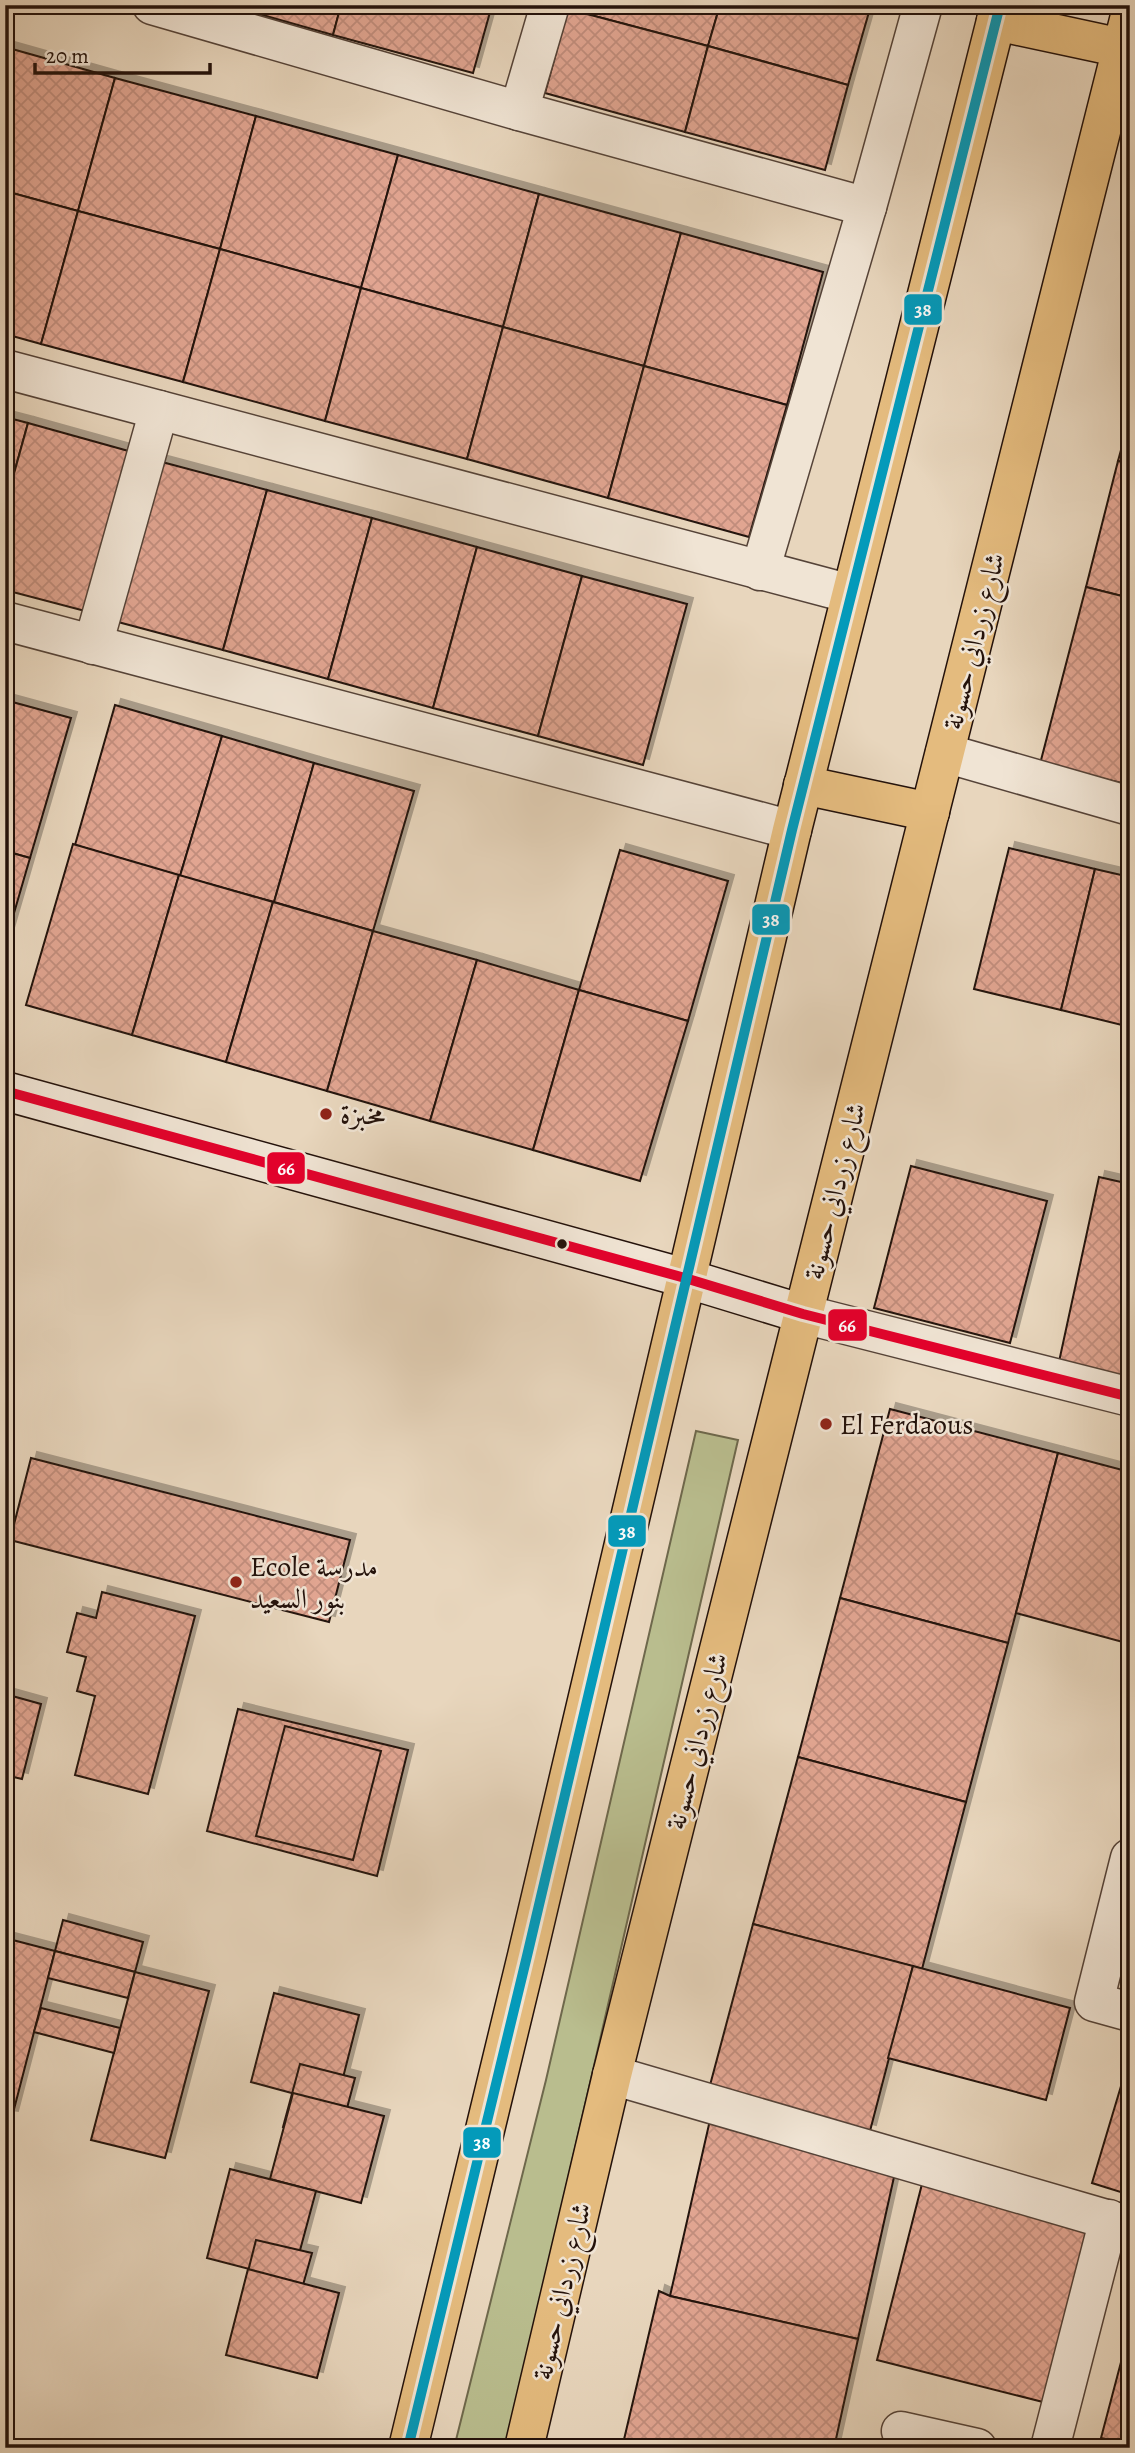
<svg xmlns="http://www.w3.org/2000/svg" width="1135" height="2453" font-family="Alegreya,Amiri,serif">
<defs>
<pattern id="building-cross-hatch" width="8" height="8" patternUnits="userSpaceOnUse" patternTransform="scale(1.75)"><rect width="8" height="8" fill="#e1a591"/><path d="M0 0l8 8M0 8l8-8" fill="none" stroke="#c18d7c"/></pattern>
<filter id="shadow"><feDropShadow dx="6" dy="-6" stdDeviation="0" flood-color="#0004"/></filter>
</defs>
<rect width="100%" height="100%" fill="#e8d6bd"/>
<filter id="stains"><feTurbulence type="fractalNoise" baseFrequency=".00286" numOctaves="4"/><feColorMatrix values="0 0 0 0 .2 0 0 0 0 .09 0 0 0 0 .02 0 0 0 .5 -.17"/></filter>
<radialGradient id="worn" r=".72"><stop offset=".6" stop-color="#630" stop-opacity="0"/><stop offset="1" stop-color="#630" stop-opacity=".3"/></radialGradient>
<!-- grass -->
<path fill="#b9bd8e" stroke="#6e684c" stroke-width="2" d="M 696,1431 L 738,1440 L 506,2448 L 454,2448 L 546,2080 Z"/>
<!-- building -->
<g fill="url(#building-cross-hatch)" stroke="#24120b" stroke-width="2" filter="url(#shadow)">
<path d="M 227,5 L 341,5 L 333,35 Z"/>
<path d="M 341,5 L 492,5 L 473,73 L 333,35 Z"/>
<path d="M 569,5 L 720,5 L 708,46 L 568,9 Z"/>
<path d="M 720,5 L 871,5 L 848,85 L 708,46 Z"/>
<path d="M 568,9 L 708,46 L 685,132 L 545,93 Z"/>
<path d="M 708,46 L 848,85 L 825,170 L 685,132 Z"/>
<path d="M 5,47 L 115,78 L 78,211 L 5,191 Z"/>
<path d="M 115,78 L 256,116 L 220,249 L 78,211 Z"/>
<path d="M 256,116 L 398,155 L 361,288 L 220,249 Z"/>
<path d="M 398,155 L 539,194 L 503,327 L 361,288 Z"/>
<path d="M 5,191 L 78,211 L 41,344 L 5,334 Z"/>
<path d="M 539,194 L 681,233 L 644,366 L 503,327 Z"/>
<path d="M 78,211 L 220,249 L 183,382 L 41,344 Z"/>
<path d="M 681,233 L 823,272 L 787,405 L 644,366 Z"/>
<path d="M 220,249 L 361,288 L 325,421 L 183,382 Z"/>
<path d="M 361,288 L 503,327 L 467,459 L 325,421 Z"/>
<path d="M 503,327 L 644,366 L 608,498 L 467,459 Z"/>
<path d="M 644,366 L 787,405 L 749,537 L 608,498 Z"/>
<path d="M 5,417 L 28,423 L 5,506 Z"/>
<path d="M 1130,417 L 1130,464 L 1118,461 Z"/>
<path d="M 28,423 L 132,452 L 89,612 L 5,590 L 5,506 Z"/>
<path d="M 1118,461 L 1130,464 L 1130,598 L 1086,587 Z"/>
<path d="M 162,462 L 267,490 L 223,650 L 118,622 Z"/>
<path d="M 267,490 L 372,518 L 328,679 L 223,650 Z"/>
<path d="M 372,518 L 477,547 L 433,708 L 328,679 Z"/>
<path d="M 477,547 L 582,576 L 538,736 L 433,708 Z"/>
<path d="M 582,576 L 687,604 L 643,765 L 538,736 Z"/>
<path d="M 1086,587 L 1130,598 L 1130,785 L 1040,764 Z"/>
<path d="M 5,700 L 71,718 L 30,858 L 5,851 Z"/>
<path d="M 115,705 L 222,736 L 180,876 L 75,845 Z"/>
<path d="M 222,736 L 314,763 L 274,902 L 180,876 Z"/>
<path d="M 314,763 L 414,791 L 373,931 L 274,902 Z"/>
<path d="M 73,844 L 179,875 L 132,1035 L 26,1005 Z"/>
<path d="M 1009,848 L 1095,869 L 1061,1010 L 974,989 Z"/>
<path d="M 620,850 L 728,881 L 688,1021 L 579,990 Z"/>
<path d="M 5,851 L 30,858 L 5,944 Z"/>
<path d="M 1095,869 L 1130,877 L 1130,1027 L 1061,1010 Z"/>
<path d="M 179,875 L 273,902 L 226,1062 L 132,1035 Z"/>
<path d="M 273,902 L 373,931 L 327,1091 L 226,1062 Z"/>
<path d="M 373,931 L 477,960 L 430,1121 L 327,1091 Z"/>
<path d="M 477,960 L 579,990 L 533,1150 L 430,1121 Z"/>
<path d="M 579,990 L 688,1021 L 640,1181 L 533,1150 Z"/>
<path d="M 911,1166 L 1047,1201 L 1010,1343 L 874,1308 Z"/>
<path d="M 1099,1177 L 1130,1184 L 1130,1388 L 1057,1371 Z"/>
<path d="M 890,1409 L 1058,1453 L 1008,1643 L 840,1598 Z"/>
<path d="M 1058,1453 L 1130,1472 L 1130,1644 L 1016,1613 Z"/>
<path d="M 31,1458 L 350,1540 L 329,1622 L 10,1540 Z"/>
<path d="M 102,1592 L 195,1616 L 148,1794 L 75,1775 L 95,1696 L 77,1691 L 86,1657 L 67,1652 L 77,1613 L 96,1618 Z"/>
<path d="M 840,1598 L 1008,1643 L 966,1802 L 798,1757 Z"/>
<path d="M 5,1694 L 41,1704 L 22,1779 L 5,1775 Z"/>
<path d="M 238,1709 L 408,1750 L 377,1876 L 207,1831 Z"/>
<path d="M 285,1726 L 381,1751 L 353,1860 L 256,1836 Z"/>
<path d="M 798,1757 L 966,1802 L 922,1969 L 753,1924 Z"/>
<path d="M 63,1920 L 143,1942 L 135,1972 L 55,1951 Z"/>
<path d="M 753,1924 L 913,1966 L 870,2131 L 709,2089 Z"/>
<path d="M 5,1938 L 55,1951 L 12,2117 L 5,2116 Z"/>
<path d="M 55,1951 L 135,1972 L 128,1998 L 48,1978 Z"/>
<path d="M 913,1966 L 1070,2008 L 1046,2100 L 888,2058 Z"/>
<path d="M 135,1972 L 209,1991 L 165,2158 L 91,2140 Z"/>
<path d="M 274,1993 L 359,2015 L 336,2105 L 251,2082 Z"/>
<path d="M 41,2008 L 120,2028 L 114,2053 L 34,2032 Z"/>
<path d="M 1130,2056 L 1130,2195 L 1092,2183 Z"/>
<path d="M 300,2064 L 355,2078 L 338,2142 L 283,2127 Z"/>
<path d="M 293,2093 L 384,2116 L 361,2203 L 270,2179 Z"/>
<path d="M 710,2120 L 896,2168 L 858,2339 L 670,2296 Z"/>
<path d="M 230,2169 L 316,2191 L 292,2280 L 207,2258 Z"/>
<path d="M 922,2184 L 1088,2225 L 1043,2402 L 877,2360 Z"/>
<path d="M 256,2240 L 312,2253 L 294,2317 L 240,2303 Z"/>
<path d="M 248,2269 L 339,2293 L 317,2378 L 226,2355 Z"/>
<path d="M 659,2291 L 670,2296 L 858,2339 L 834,2448 L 622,2448 Z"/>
<path d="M 1130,2328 L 1130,2445 L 1101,2438 Z"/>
</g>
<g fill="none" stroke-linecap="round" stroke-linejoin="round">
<!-- street casing -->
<g stroke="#554338" stroke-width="41">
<g id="street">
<path d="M 152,5 L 519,111 L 867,207 L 923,5"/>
<path d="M 519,111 L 550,5"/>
<path d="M 5,369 L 851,594"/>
<path d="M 760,571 L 867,207"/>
<path d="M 5,621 L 792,830"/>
<path d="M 93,645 L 159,410"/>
<path d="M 945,753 L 1130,806"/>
<path d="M 803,1314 L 1130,1397"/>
<path d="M 1130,1858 L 1094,2002 L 1130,2012"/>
<path d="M 612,2075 L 1130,2226"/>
<path d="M 901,2431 L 977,2448"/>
<path d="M 1050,2448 L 1109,2219"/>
</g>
</g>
<!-- secondary casing -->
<g stroke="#24120b" stroke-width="41">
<path id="secondary" d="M 5,1091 L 685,1278 L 803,1314"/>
</g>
<!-- primary casing -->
<g stroke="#24120b" stroke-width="41">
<g id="primary">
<path d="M 996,21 L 1122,48"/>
<path d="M 803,785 L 930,812"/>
<path d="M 408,2448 L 527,1956 L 792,830 L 1000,5"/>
<path d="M 524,2448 L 612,2075 L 1130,16"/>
</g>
</g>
<!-- street -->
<use href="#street" stroke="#f0e4d4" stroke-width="38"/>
<!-- secondary -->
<use href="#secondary" stroke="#f0e4d4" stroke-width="38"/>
<!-- primary -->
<use href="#primary" stroke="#e4bb7e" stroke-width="38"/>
<!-- bus-1 casing -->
<g stroke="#f0e4d4" stroke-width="16">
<path id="bus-1" d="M 5,1091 L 685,1278 L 803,1314 L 1130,1397"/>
</g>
<!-- bus-2 casing -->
<g stroke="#f0e4d4" stroke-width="16">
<path id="bus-2" d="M 408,2448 L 527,1956 L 792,830 L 1000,5"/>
</g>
<!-- bus-1 -->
<use href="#bus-1" stroke="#e4002b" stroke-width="10"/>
<!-- bus-2 -->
<use href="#bus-2" stroke="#049aba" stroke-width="10"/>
</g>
<!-- markers -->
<g fill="#8f2418" stroke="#f0e4d4" stroke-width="2.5">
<circle cx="326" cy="1114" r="7"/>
<circle cx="826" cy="1424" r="7"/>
<circle cx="236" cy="1582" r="7"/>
</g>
<circle fill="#24120b" stroke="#f0e4d4" stroke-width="2.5" cx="562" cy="1244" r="6"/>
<g text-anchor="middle" stroke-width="5" stroke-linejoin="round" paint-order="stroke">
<!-- street labels -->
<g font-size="28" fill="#24120b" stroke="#f0e4d4">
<text transform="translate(973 641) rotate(-76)" y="10">شارع زرداني حسونة</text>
<text transform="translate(834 1191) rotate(-76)" y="10">شارع زرداني حسونة</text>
<text transform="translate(696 1741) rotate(-76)" y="10">شارع زرداني حسونة</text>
<text transform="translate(561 2291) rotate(-77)" y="10">شارع زرداني حسونة</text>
</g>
<!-- poi labels -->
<g font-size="28" fill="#24120b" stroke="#f0e4d4" text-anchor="start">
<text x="340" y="1124">مخبزة</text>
<text x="840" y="1434">El Ferdaous</text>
<text x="250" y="1576">Ecole مدرسة<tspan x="250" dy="32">بنور السعيد</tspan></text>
</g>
</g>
<g stroke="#f0e4d4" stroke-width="2.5">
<rect x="903" y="293" width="40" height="33" rx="7" fill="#049aba"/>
<rect x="751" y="903" width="40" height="33" rx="7" fill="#049aba"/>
<rect x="266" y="1151" width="40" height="34" rx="7" fill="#e4002b"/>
<rect x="827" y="1308" width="41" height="34" rx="7" fill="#e4002b"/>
<rect x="607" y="1514" width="40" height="34" rx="7" fill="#049aba"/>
<rect x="462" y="2126" width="40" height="33" rx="7" fill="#049aba"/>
</g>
<g font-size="19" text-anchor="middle" font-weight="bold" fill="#fff">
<text x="923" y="316">38</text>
<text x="771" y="926">38</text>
<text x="286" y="1175">66</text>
<text x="847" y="1332">66</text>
<text x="627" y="1538">38</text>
<text x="482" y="2149">38</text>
</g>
<!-- margin -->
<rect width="1135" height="2453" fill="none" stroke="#e8d6bd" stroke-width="28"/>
<rect x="7" y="7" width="1121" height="2439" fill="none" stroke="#24120b" stroke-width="3.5"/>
<rect x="14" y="14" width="1107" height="2425" fill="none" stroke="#24120b" stroke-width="2"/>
<!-- scale -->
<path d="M35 63v10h175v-10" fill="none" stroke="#24120b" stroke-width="3.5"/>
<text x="46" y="63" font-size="21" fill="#24120b" stroke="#f0e4d4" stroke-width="5" paint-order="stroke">20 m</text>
<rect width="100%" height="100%" filter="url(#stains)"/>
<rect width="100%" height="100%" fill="url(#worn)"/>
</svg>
